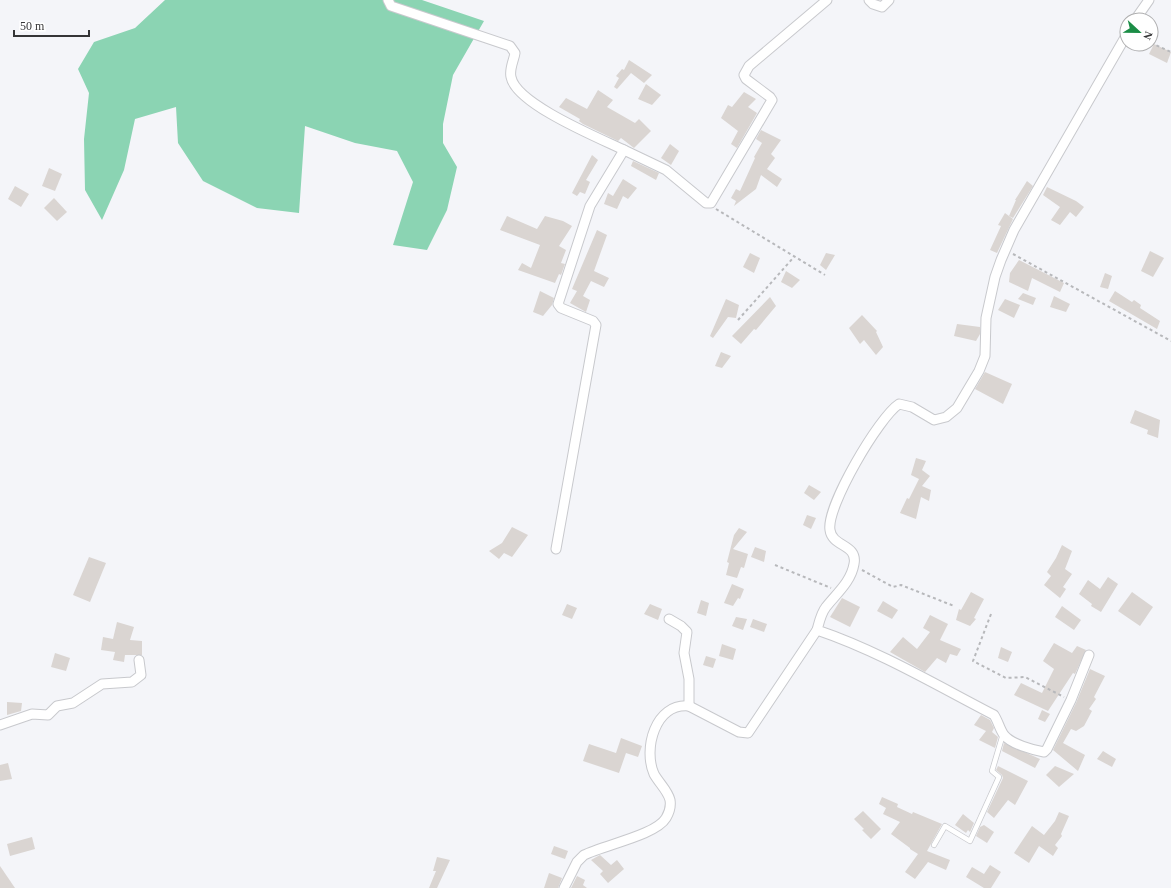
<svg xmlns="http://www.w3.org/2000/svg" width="1171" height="888" font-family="'Times New Roman',serif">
<rect width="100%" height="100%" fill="#f4f5f9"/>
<!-- forest -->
<path fill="#8bd4b3" d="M 165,0 L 422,0 L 484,21 L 453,75 L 443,124 L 443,143 L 457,167 L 447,210 L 427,250 L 393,245 L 413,182 L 397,151 L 355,143 L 305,126 L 299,213 L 257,208 L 203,181 L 178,143 L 176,107 L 135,119 L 124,170 L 102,220 L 85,190 L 84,139 L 89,93 L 78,69 L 94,42 L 135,28 Z"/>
<!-- building -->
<g fill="#dad5d2">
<path d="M 1154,44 L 1171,52 L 1167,63 L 1149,54 Z"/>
<path d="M 629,60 L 652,75 L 644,83 L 631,73 L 617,89 L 614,87 L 619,78 L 616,76 L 622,69 L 624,70 Z"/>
<path d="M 646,84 L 661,95 L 652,105 L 638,99 Z"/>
<path d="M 598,90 L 613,100 L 607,107 L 635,123 L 639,119 L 651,131 L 634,148 L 621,138 L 618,141 L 583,124 L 579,121 L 580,119 L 559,107 L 566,98 L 587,109 Z"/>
<path d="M 744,92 L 756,99 L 748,107 L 757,113 L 737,148 L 731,144 L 738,131 L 721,118 L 728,105 L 732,107 Z"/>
<path d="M 761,130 L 781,140 L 771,154 L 775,158 L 767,169 L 782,179 L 777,187 L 761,175 L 756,189 L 734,206 L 736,201 L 731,198 L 736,189 L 740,191 L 755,158 L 754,157 L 762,143 L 756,139 Z"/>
<path d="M 670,144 L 679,151 L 671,165 L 661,158 Z"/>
<path d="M 592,155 L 598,160 L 586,180 L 590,182 L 585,194 L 580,192 L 577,196 L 572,193 Z"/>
<path d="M 633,161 L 659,173 L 656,180 L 631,166 Z"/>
<path d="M 49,168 L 62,174 L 55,191 L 42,186 Z"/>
<path d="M 623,179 L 637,188 L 628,199 L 623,196 L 617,209 L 604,204 L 608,193 L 613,196 Z"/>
<path d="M 1027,181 L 1033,186 L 1013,218 L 1009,216 L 1016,200 L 1015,200 Z"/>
<path d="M 15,186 L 29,194 L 21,207 L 8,199 Z"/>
<path d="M 1047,187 L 1076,201 L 1084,207 L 1076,217 L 1070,212 L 1060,225 L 1051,220 L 1060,207 L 1043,195 Z"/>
<path d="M 54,198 L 67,212 L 57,221 L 44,208 Z"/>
<path d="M 1005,213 L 1013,219 L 997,253 L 990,250 L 1001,226 L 998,225 Z"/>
<path d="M 507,216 L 537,229 L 545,216 L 563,221 L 572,226 L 559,246 L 566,250 L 561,263 L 565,264 L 561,275 L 559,274 L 555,283 L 518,270 L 522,263 L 531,268 L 540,245 L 500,230 Z"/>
<path d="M 597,230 L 607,235 L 594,271 L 609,278 L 604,287 L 591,281 L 583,296 L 590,300 L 586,312 L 570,303 L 577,291 L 572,289 Z"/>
<path d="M 1150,251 L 1164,258 L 1153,277 L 1141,271 Z"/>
<path d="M 750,253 L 760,258 L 754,273 L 743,267 Z"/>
<path d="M 826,253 L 835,255 L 826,270 L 820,265 Z"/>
<path d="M 1019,260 L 1064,283 L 1060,292 L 1032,278 L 1028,291 L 1009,282 L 1010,273 Z"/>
<path d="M 786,271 L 800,280 L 792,288 L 781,282 Z"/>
<path d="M 1105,273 L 1112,276 L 1108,289 L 1100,287 Z"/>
<path d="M 540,291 L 554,298 L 552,305 L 543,316 L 533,312 Z"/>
<path d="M 1115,291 L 1132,302 L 1134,300 L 1141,305 L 1140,308 L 1160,321 L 1157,329 L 1109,301 Z"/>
<path d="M 1023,293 L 1036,298 L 1033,305 L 1018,299 Z"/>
<path d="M 1054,296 L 1070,304 L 1066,312 L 1050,307 Z"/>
<path d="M 770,297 L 776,306 L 756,330 L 754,329 L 741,344 L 732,336 Z"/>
<path d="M 726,299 L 739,305 L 736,318 L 728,317 L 713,338 L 710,336 Z"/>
<path d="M 1005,299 L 1020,305 L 1014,318 L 998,310 Z"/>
<path d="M 862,315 L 877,331 L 876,332 L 883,347 L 876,355 L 864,340 L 860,344 L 849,328 Z"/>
<path d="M 957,324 L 980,327 L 980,334 L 976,341 L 954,336 Z"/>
<path d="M 721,352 L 731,356 L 722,368 L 715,366 Z"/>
<path d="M 985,372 L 1012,384 L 1003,404 L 975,389 Z"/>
<path d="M 1135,410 L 1160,420 L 1158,438 L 1147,434 L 1148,430 L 1130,423 Z"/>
<path d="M 916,458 L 926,461 L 922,470 L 930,476 L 922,486 L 931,490 L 929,501 L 921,497 L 916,519 L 900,513 L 907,498 L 909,499 L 919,479 L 911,475 Z"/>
<path d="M 809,485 L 821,492 L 814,500 L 804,493 Z"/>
<path d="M 807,515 L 816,518 L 811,529 L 803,525 Z"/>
<path d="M 512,527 L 528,535 L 512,557 L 504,553 L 499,559 L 489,551 L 502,543 Z"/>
<path d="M 739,528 L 747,532 L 733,549 L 748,554 L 744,568 L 741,567 L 737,578 L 726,575 L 729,563 L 727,562 L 734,535 Z"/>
<path d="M 1062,545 L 1072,551 L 1065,569 L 1072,574 L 1063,587 L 1066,589 L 1060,598 L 1044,585 L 1051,576 L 1047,572 L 1056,558 Z"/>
<path d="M 755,547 L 766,551 L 764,562 L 751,557 Z"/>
<path d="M 89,557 L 106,563 L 90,602 L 73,595 Z"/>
<path d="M 1108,577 L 1118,584 L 1101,612 L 1091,606 L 1092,604 L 1079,594 L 1088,580 L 1100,589 Z"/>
<path d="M 732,584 L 744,589 L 740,599 L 738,598 L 733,606 L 724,603 Z"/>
<path d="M 971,592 L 984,599 L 974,618 L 976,619 L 970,626 L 956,620 L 959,609 L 961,610 Z"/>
<path d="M 1132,592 L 1153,607 L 1140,626 L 1118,611 Z"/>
<path d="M 842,598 L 860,607 L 850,627 L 830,617 Z"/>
<path d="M 701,600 L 709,603 L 706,616 L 697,613 Z"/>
<path d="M 883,601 L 898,610 L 892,619 L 877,611 Z"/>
<path d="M 567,604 L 577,608 L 572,619 L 562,615 Z"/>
<path d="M 650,604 L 662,609 L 658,620 L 644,614 Z"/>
<path d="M 1062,606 L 1081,620 L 1074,630 L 1055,617 Z"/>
<path d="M 930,615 L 948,624 L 940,640 L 961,649 L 957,656 L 950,654 L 946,663 L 937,658 L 925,672 L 890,652 L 903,637 L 917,649 L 930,632 L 923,628 Z"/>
<path d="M 736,617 L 747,619 L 743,630 L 732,626 Z"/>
<path d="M 753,619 L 767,624 L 764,632 L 750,627 Z"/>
<path d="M 117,622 L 134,627 L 130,640 L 142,641 L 142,655 L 125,655 L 124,662 L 113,660 L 115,652 L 101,650 L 103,637 L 113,639 Z"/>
<path d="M 1054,643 L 1072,653 L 1077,646 L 1086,650 L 1075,674 L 1073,673 L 1048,711 L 1014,695 L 1021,683 L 1042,693 L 1054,669 L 1043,661 Z"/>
<path d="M 722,644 L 736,649 L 733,660 L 719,656 Z"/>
<path d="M 1001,647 L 1012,652 L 1008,662 L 998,658 Z"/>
<path d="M 55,653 L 70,658 L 66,671 L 51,667 Z"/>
<path d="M 706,656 L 716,659 L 713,668 L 703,665 Z"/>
<path d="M 1090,669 L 1105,676 L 1094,697 L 1096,699 L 1089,709 L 1092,711 L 1084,726 L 1076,731 L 1071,729 L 1063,743 L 1085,755 L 1078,771 L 1053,750 L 1076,703 Z"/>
<path d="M 7,702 L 22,703 L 21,711 L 7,715 Z"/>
<path d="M 1042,710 L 1050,714 L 1045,722 L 1038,719 Z"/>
<path d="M 981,715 L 990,720 L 994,728 L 992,732 L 998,737 L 995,748 L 979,740 L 986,731 L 974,725 Z"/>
<path d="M 621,738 L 642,746 L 638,757 L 626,753 L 619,773 L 583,761 L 589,744 L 616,753 Z"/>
<path d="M 1004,743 L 1040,759 L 1035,768 L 1002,751 Z"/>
<path d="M 1103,751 L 1116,759 L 1112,767 L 1097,759 Z"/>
<path d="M 8,763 L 12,779 L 0,781 L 0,765 Z"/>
<path d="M 998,766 L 1028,781 L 1015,805 L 1008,800 L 994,818 L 987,812 L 1003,778 L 1002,775 L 996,770 Z"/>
<path d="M 1055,766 L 1074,774 L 1059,787 L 1046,775 Z"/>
<path d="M 882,797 L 898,804 L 897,807 L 912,814 L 913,812 L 942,824 L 927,851 L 950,860 L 946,870 L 928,862 L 915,879 L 905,872 L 918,854 L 910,849 L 910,848 L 891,834 L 900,822 L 883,814 L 886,808 L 879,804 Z"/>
<path d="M 863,811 L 881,829 L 871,839 L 862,830 L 864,829 L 854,819 Z"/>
<path d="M 1059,812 L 1069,816 L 1061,834 L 1062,836 L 1055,845 L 1058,848 L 1053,856 L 1039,846 L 1029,863 L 1014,853 L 1032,826 L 1044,835 L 1055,821 Z"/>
<path d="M 963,814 L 974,823 L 970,832 L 968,830 L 966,833 L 955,825 Z"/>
<path d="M 984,825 L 994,832 L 987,843 L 976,836 L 980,827 Z"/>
<path d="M 32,837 L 35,849 L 10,856 L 7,844 Z"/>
<path d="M 554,846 L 568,851 L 565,859 L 551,854 Z"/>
<path d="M 600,855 L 611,865 L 617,860 L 624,869 L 608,883 L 600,874 L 603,871 L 591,860 Z"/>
<path d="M 437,857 L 450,860 L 437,888 L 429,888 L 436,871 L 433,871 Z"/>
<path d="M 990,865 L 1001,872 L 991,888 L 984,888 L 966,877 L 972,867 L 984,874 Z"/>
<path d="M 0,866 L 15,888 L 0,888 Z"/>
<path d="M 549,873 L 562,878 L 558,888 L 544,888 Z"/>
<path d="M 577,876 L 585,880 L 583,885 L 587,888 L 571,888 Z"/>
</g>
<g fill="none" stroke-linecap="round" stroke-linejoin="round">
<!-- lane casing -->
<g stroke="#c8c9cd" stroke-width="6">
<path id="lane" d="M 934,845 L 945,826 L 970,841 L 999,777 L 992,771 L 1003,734"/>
</g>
<!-- street casing -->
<g stroke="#c8c9cd" stroke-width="11">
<g id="street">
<path d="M 388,0 L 391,6 L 510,46 L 515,53 C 514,60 509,69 511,77 C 516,104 599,138 624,150"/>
<path d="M 869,0 L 873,4 L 882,7 L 889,0"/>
<path d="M 1135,20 L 1149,0"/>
<path d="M 556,549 L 596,325 L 593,321 L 561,308 L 558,304 L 590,206 L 624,150 L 666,170 L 706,203 L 711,203 L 772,100 L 770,97 L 746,79 L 744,75 L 749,66 L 827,0"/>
<path d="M 669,619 L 681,626 L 687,632 L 684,653 L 689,679 L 689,706"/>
<path d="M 1089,655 L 1071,700 L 1047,749 L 1044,752 C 1033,750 1011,744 1004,735 C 1000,730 998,721 994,715 C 936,685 879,651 817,630 C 819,623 821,613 826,607 C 836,594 851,582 854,564 C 858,544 832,547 830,530 C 826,507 879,417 899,404 L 912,407 L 934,420 L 946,417 L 957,408 L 979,371 L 985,356 L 986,318 L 995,277 L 1001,260 L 1014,230 L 1127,34"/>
<path d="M 0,725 L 32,714 L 48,715 L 57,706 L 73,703 L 102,684 L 132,682 L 141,675 L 139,660"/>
<path d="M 564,888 L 577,862 L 584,855 C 604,845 656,835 666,818 C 669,813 671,806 670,800 C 668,791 659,783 654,774 C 643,749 655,703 689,706 L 739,732 L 748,733 L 817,630"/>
</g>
</g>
<!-- path -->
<g stroke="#b7b8bb" stroke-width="2" stroke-dasharray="3 3" stroke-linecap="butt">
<path d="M 1151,43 L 1171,52"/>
<path d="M 716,209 L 825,275"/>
<path d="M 1013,254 L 1171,341"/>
<path d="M 738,320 L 794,257"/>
<path d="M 775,565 L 831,588"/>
<path d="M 862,570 L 893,587 L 901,585 L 954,606"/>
<path d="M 991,614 L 973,661 L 1006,678 L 1025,677 L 1064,697"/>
</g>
<!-- lane -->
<use href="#lane" stroke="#fff" stroke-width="4.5"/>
<!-- street -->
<use href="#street" stroke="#fff" stroke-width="9"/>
</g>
<!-- north arrow -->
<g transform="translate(1139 32) rotate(112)"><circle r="19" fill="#ffffff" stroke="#aeaeaf"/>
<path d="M0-3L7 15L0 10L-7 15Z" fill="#1b8d46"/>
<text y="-6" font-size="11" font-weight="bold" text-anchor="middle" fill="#353537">N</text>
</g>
<!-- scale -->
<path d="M14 30v6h75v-6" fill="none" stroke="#353537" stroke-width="2"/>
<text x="20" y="30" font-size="12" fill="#353537" stroke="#ffffff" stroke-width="3" paint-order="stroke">50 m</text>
</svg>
